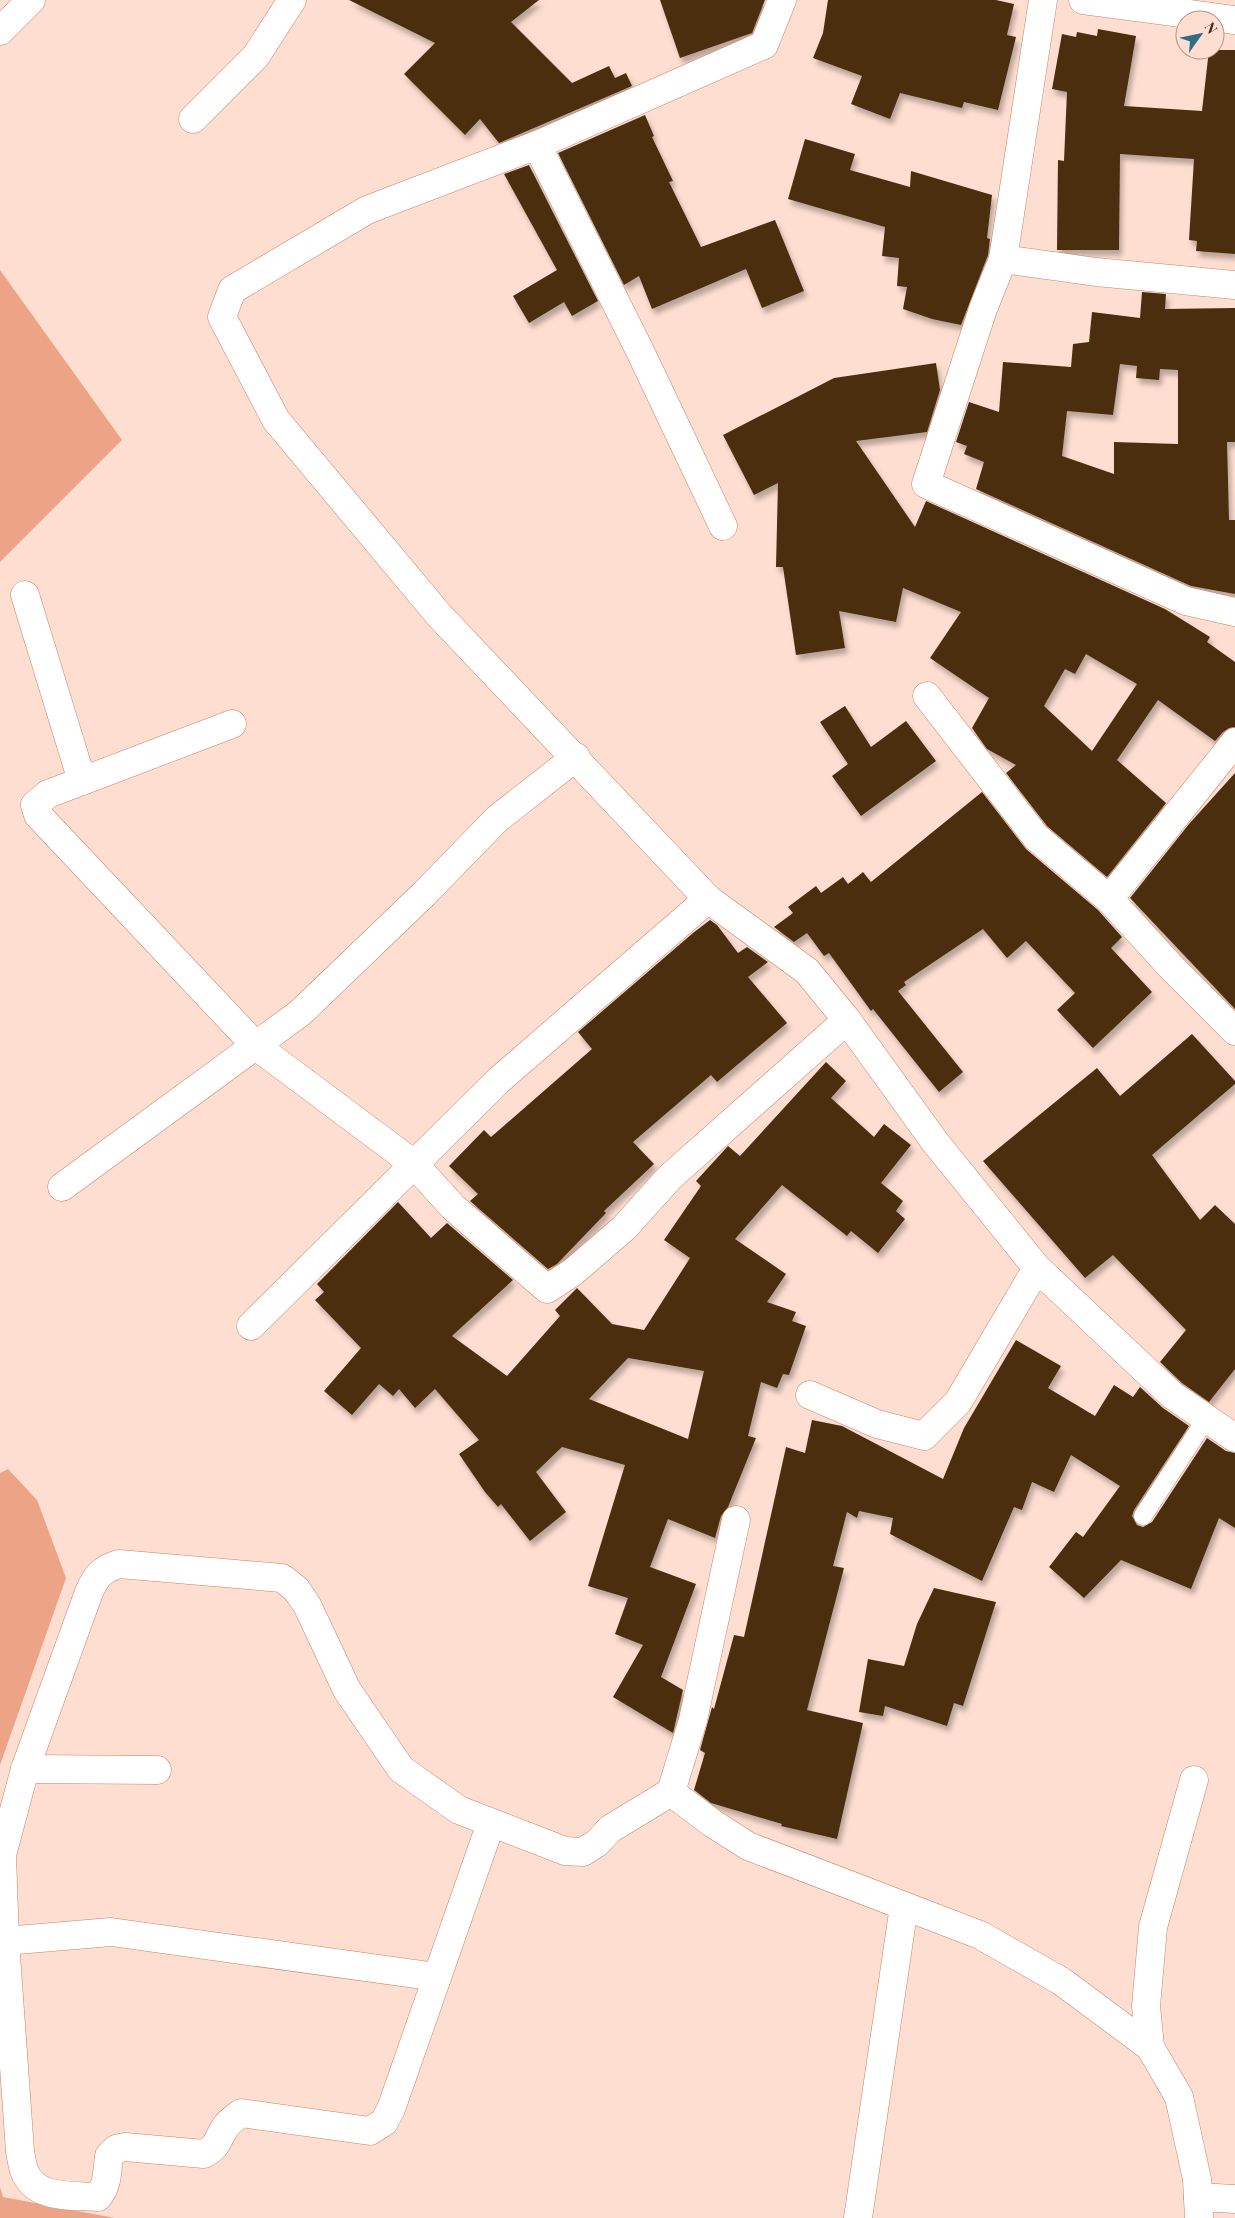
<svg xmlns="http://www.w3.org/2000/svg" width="1235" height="2218" font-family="'Playfair Display',serif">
<defs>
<filter id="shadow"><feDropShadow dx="3" dy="5.5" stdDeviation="2.5" flood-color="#0004"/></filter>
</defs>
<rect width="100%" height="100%" fill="#feded1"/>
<!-- green -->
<g fill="#eda385">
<path d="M 0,270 L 122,440 L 0,562 Z"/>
<path d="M 8,1469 L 37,1500 L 66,1578 L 0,1765 L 0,1473 Z"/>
<path d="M 0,2187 L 3,2197 L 115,2218 L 0,2218 Z"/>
</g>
<!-- building -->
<g fill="#4b2d10" fill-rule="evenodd" filter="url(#shadow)">
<path d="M 349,0 L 539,0 L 511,22 L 572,83 L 609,66 L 615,78 L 626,73 L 632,86 L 499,143 L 480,119 L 465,135 L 404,74 L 435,43 Z"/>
<path d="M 660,0 L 765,0 L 752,33 L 680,58 Z"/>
<path d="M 828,0 L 996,0 L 1014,4 L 1007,35 L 1016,37 L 998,110 L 964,102 L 962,108 L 900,93 L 890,119 L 851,104 L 862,76 L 813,58 L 823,33 Z"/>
<path d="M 1098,29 L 1136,36 L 1124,106 L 1202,111 L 1209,50 L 1235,50 L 1235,254 L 1196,251 L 1197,241 L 1189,240 L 1194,159 L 1120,154 L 1119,250 L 1057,250 L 1058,160 L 1064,161 L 1067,92 L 1052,89 L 1062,34 L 1076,37 L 1077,32 L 1097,36 Z"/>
<path d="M 645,115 L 654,136 L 652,137 L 673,181 L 669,182 L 701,247 L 775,220 L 804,291 L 762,308 L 746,269 L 652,309 L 639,276 L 624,285 L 558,153 Z"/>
<path d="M 805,139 L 855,154 L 850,170 L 910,187 L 911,171 L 992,195 L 987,238 L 990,239 L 988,255 L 961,325 L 932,319 L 903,309 L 907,287 L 897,286 L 899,258 L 882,256 L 885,227 L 788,199 Z"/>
<path d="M 529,165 L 598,301 L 572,316 L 564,302 L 529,323 L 513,296 L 557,270 L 504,174 Z"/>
<path d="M 1142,292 L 1166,294 L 1165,309 L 1235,308 L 1235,442 L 1227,442 L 1229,520 L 1235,520 L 1235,594 L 1191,586 L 976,489 L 984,462 L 964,454 L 967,446 L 956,442 L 969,402 L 999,412 L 1003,362 L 1071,367 L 1073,344 L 1089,342 L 1092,312 L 1140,318 ZM 1120,364 L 1137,366 L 1136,378 L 1159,380 L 1160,369 L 1178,370 L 1178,444 L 1114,442 L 1114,474 L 1062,456 L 1067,411 L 1113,415 Z"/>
<path d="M 936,363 L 940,390 L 927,432 L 856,441 L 915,527 L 926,501 L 1165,609 L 1210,637 L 1207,642 L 1235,662 L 1235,727 L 1229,728 L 1223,732 L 1215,741 L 1158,700 L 1117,760 L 1166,803 L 1107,877 L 1047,826 L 1006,773 L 1016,765 L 987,749 L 972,728 L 989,698 L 930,658 L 961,612 L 903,588 L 896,622 L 839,611 L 845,648 L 796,655 L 783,567 L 776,567 L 778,483 L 754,495 L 723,435 L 834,378 ZM 1086,654 L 1137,684 L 1092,751 L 1044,706 L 1065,669 L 1075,674 Z"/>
<path d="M 845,706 L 871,747 L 906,721 L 936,761 L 861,816 L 832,776 L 848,764 L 820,722 Z"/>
<path d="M 1235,773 L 1235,1009 L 1130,898 L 1189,824 Z"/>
<path d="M 982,792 L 1026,849 L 1098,910 L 1122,937 L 1111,948 L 1152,992 L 1093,1048 L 1057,1010 L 1075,993 L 1026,941 L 1007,958 L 983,929 L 904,982 L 906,985 L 898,991 L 963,1072 L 939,1092 L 873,1009 L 871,1011 L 829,953 L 824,956 L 807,933 L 794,942 L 774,927 L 793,913 L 788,907 L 816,886 L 821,893 L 843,877 L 848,884 L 863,872 L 871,882 Z"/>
<path d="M 710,920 L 717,925 L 738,953 L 747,947 L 768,962 L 748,977 L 787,1023 L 717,1082 L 711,1075 L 633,1142 L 654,1164 L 604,1211 L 606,1213 L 557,1264 L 548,1269 L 470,1201 L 478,1194 L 449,1166 L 484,1130 L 491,1137 L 592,1049 L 578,1032 L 693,933 Z"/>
<path d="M 1192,1034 L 1235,1081 L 1235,1084 L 1152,1155 L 1200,1220 L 1215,1205 L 1235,1224 L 1235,1369 L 1209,1402 L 1182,1383 L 1160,1362 L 1186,1330 L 1113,1255 L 1085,1278 L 983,1161 L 1097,1068 L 1120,1096 Z"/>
<path d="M 826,1062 L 846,1081 L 831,1098 L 874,1137 L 884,1124 L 911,1145 L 881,1183 L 903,1201 L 896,1211 L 905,1219 L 878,1253 L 851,1231 L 847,1236 L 782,1185 L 735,1239 L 786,1274 L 767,1302 L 796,1312 L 792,1321 L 806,1326 L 789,1375 L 783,1374 L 777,1388 L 761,1382 L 748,1436 L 756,1438 L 728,1507 L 721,1516 L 715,1538 L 668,1519 L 650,1567 L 696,1584 L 661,1677 L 683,1690 L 673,1733 L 613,1697 L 643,1645 L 615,1634 L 628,1598 L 588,1586 L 625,1465 L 562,1447 L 536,1472 L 566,1512 L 530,1541 L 501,1504 L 498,1507 L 485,1492 L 459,1454 L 479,1440 L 435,1389 L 415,1408 L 399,1389 L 393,1396 L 379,1384 L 352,1415 L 324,1391 L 361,1348 L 315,1300 L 324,1292 L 317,1284 L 398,1202 L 431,1238 L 447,1223 L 513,1280 L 452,1336 L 507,1376 L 560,1316 L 555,1310 L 577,1288 L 612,1324 L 644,1330 L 690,1258 L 664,1240 L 701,1186 L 696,1181 L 728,1146 L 740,1156 ZM 628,1358 L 704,1371 L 688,1439 L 589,1399 Z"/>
<path d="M 1016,1340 L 1061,1366 L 1048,1388 L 1095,1416 L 1114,1385 L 1133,1397 L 1140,1387 L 1163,1408 L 1189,1426 L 1134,1510 L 1132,1516 L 1137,1525 L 1143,1527 L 1152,1522 L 1207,1438 L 1226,1451 L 1235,1453 L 1235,1528 L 1219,1518 L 1191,1589 L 1121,1560 L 1084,1598 L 1049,1567 L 1076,1532 L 1083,1537 L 1120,1486 L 1071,1455 L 1054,1492 L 1032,1482 L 1022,1510 L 1014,1507 L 982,1581 L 890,1534 L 893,1518 L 859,1511 L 857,1518 L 847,1512 L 833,1566 L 844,1568 L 807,1710 L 863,1723 L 837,1839 L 781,1826 L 782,1824 L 711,1803 L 694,1790 L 705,1753 L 700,1750 L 712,1707 L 714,1709 L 734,1635 L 744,1637 L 786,1447 L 805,1453 L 812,1420 L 842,1426 L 943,1479 L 964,1428 Z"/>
<path d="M 934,1588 L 996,1602 L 963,1706 L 954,1703 L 947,1726 L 885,1706 L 883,1716 L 859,1712 L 868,1659 L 904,1666 L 917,1624 Z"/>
</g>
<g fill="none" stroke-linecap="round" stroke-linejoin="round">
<!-- service casing -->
<g stroke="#ca8265" stroke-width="19">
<path id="service" d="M 1143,1516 L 1206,1419"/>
</g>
<!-- minor casing -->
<g stroke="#ca8265" stroke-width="29">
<g id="minor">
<path d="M 782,0 L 764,45 L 537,145 L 367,210 L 232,290 L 222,317 L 276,420 L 438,614 L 708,899 L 807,971 L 847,1020 L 935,1142 L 1037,1268 L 1172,1395 L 1235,1438"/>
<path d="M 1043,0 L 1003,259 L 983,309 L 926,484 L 1186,601 L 1235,612"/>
<path d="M 1083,0 L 1235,20"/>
<path d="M 0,31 L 31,0"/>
<path d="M 193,119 L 256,56 L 292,0"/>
<path d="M 537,145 L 640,351 L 723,526"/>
<path d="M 1003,259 L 1096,272 L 1235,285"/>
<path d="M 25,595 L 82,781"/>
<path d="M 927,696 L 1036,837 L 1109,899 L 1172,968 L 1235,1031"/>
<path d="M 232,724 L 48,794 L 35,805 L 38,815 L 256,1046 L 414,1164 L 453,1207 L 547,1289 L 573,1272 L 624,1228 L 670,1177 L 847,1020"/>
<path d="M 1109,899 L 1235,742"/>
<path d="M 62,1187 L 300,1013 L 424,894 L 497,819 L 576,757"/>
<path d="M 251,1326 L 499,1080 L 708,899"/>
<path d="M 810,1395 L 877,1424 L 924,1436 L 958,1402 L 1037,1268"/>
<path d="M 736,1520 L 693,1720 L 671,1792 L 712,1823 L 748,1846 L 980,1935 L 1061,1981 L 1150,2047 L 1179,2097 L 1197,2179 L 1199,2218"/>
<path d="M 25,1769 L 157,1770"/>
<path d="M 491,1823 L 391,2109 L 384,2122 L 370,2131 L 241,2113 C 236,2117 230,2121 226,2126 C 217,2139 219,2146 204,2154 L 125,2147 L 116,2149 L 109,2156 C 107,2171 108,2185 98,2197 C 73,2195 34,2200 24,2170 C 22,2164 21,2157 20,2151 L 5,1941 L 2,1855 L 25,1769 L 89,1592 C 96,1576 102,1569 119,1564 L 282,1578 L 296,1589 L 307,1605 L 347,1690 L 401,1769 L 459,1810 L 565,1851 L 583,1852 L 597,1843 L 610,1829 L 671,1792"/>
<path d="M 5,1941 L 111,1932 L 437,1977"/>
<path d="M 1150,2047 L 1146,2006 L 1153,1927 L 1194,1780"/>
<path d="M 1198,2197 L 1235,2199"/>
<path d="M 858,2218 L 904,1906"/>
</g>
</g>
<!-- service -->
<use href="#service" stroke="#fff" stroke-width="18"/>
<!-- minor -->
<use href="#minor" stroke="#fff" stroke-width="28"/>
</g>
<!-- north arrow -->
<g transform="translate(1200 35) rotate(57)"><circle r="24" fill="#feded1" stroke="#b49588"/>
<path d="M0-4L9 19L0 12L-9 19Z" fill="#2e6d82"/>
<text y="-8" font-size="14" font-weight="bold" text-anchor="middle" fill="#44271b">N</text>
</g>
</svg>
